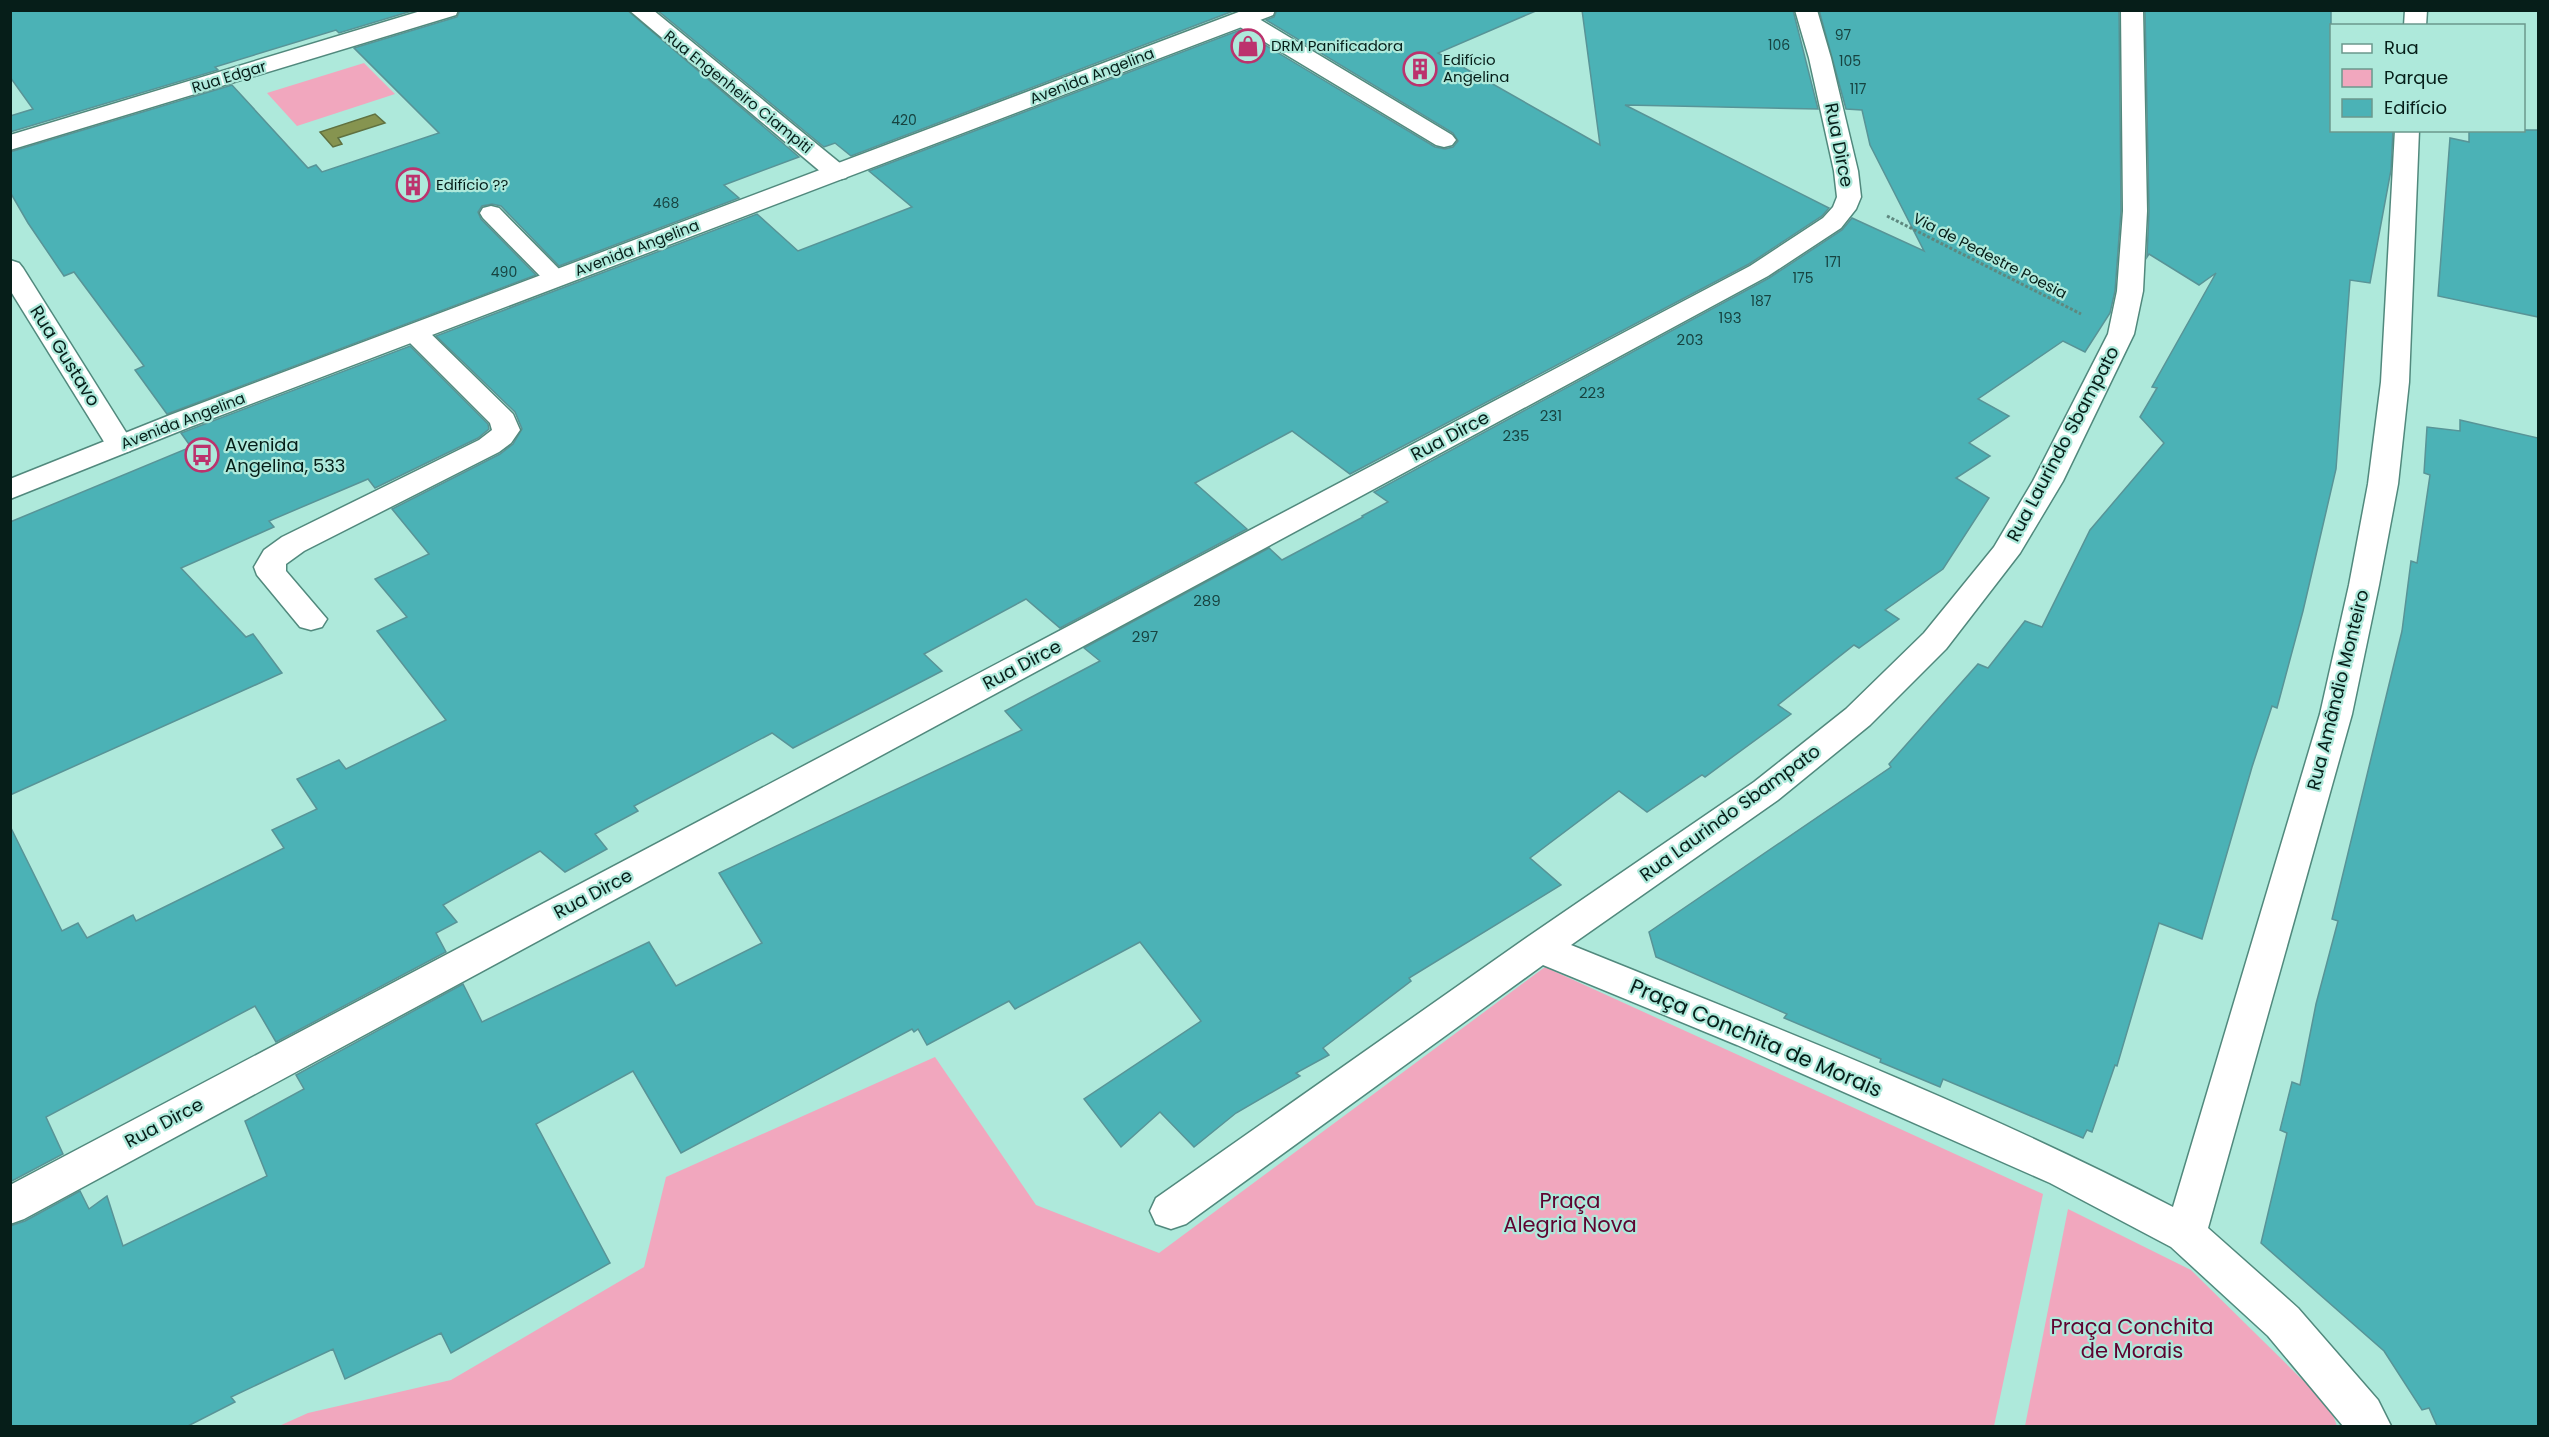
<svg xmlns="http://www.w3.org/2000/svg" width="2549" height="1437" font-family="Poppins,sans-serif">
<rect width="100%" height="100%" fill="#aee9db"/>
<!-- green -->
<g fill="#f1a7be">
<path d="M 364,63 L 395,94 L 297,126 L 267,93 Z"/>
<path d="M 1545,967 L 2043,1194 L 1994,1426 L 279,1426 L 308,1413 L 451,1380 L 644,1267 L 666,1177 L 935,1057 L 1036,1205 L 1159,1253 Z"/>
<path d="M 2068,1209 L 2191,1270 L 2330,1407 L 2337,1426 L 2025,1426 Z"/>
</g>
<!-- water -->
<path fill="#869450" stroke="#607140" stroke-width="1.5" d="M 375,114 L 385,123 L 338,138 L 342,144 L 333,147 L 320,132 Z"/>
<!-- building -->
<g fill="#4bb2b6" stroke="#589497" stroke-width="1.5">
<path d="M 10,10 L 415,10 L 339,33 L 336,30 L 215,67 L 218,70 L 10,132 L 10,116 L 33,109 L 10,77 Z"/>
<path d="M 460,10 L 627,10 L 799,157 L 724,185 L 739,198 L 559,266 L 501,206 L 492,204 L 482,206 L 478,212 L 481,219 L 536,275 L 167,414 L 135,370 L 144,366 L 74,272 L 64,276 L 28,223 L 10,192 L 10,152 L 232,85 L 308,168 L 316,165 L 322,172 L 439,133 L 354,48 L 457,17 Z"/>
<path d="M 657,10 L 1236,10 L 851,156 L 835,143 L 824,147 Z"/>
<path d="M 1277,10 L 1538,10 L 1438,53 L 1600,145 L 1582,10 L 1793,10 L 1818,109 L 1625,105 L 1829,208 L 1822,216 L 1749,264 L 1350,474 L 1292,431 L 1195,483 L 1247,529 L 1060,628 L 1026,599 L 924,654 L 942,671 L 793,748 L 772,733 L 634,806 L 638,811 L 595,834 L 607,849 L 565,872 L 540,851 L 443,905 L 457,922 L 436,933 L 446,952 L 276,1042 L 255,1006 L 46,1117 L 63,1154 L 10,1182 L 10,826 L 62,931 L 78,923 L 87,938 L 133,915 L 136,921 L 284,848 L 272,830 L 317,809 L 297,779 L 339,760 L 346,769 L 446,720 L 377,631 L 407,617 L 375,579 L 429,554 L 392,509 L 500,454 L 513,444 L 522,429 L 515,412 L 436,336 L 757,214 L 798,251 L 912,207 L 869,171 L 1240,30 L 1435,147 L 1445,149 L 1453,147 L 1458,141 L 1453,133 L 1266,20 L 1274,17 Z"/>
<path d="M 1819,10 L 2119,10 L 2121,211 L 2115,291 L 2110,313 L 2085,352 L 2063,341 L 1978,399 L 2009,416 L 1969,443 L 1990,456 L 1956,478 L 1989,498 L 1943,569 L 1885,610 L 1899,619 L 1859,648 L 1854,645 L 1778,705 L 1791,714 L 1705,777 L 1702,775 L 1647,812 L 1619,791 L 1530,858 L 1561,885 L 1409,978 L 1411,981 L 1323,1048 L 1329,1055 L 1296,1073 L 1300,1076 L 1236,1113 L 1194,1147 L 1160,1112 L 1121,1147 L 1084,1099 L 1201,1021 L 1140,942 L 1015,1009 L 1009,1001 L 927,1045 L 918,1029 L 914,1032 L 912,1029 L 681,1153 L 633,1071 L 536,1124 L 610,1263 L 451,1353 L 441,1333 L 345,1379 L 333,1349 L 231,1397 L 235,1402 L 188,1426 L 10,1426 L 10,1226 L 25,1221 L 80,1191 L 89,1209 L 107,1196 L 123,1246 L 267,1176 L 245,1121 L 304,1089 L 296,1075 L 463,984 L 482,1022 L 649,942 L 676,986 L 762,943 L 719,873 L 1022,730 L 1005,711 L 1100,661 L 1084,648 L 1269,548 L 1282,560 L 1363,517 L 1362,516 L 1388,502 L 1374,492 L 1769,278 L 1842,230 L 1852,218 L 1924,251 L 1870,145 L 1862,110 L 1846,109 Z"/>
<path d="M 2145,10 L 2331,10 L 2331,130 L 2393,130 L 2391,170 L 2370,283 L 2350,280 L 2336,469 L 2303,611 L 2277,708 L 2272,706 L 2252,767 L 2202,939 L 2159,923 L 2117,1066 L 2115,1065 L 2092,1132 L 2087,1130 L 2083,1138 L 1943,1079 L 1940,1087 L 1880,1062 L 1881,1059 L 1784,1018 L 1787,1014 L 1656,957 L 1649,932 L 1891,767 L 1889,764 L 1978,664 L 1988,668 L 2025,621 L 2042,627 L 2090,530 L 2164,443 L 2140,417 L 2157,388 L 2152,387 L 2216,273 L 2199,285 L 2149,254 L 2147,257 L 2149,211 Z"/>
<path d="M 2469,130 L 2538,130 L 2538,317 L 2438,296 L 2450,138 L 2469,142 Z"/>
<path d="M 410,346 L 488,424 L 489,429 L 478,438 L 375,488 L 368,479 L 269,521 L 274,527 L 181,568 L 246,637 L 253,634 L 282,673 L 10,795 L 10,522 L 191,447 L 181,433 Z"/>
<path d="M 2460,420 L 2538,438 L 2538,1426 L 2437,1426 L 2429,1408 L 2422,1410 L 2384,1351 L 2261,1243 L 2287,1133 L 2280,1130 L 2292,1082 L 2300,1085 L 2316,1004 L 2338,921 L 2332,919 L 2402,631 L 2411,561 L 2417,563 L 2430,475 L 2424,473 L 2427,427 L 2460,431 Z"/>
</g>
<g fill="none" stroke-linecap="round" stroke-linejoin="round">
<!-- service casing -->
<g stroke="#51897d" stroke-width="3">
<path id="service" d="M 491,206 L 499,208 L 564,274 L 568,279 L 564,284 L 556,286 L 548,284 L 483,218 L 480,213 L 483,208 Z"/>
</g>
<!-- minor casing -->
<g stroke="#51897d" stroke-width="3">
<g id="minor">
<path d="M 629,10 L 653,10 L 846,168 L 849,173 L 846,178 L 837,180 L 828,178 Z"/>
<path d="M 1795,10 L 1817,10 L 1831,58 L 1858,171 L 1861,197 L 1856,209 L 1841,228 L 1768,276 L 24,1219 L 10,1224 L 10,1185 L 1750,266 L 1823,218 L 1833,207 L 1837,197 L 1834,171 L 1809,58 Z"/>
<path d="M 2121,10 L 2143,10 L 2147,211 L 2143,291 L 2134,334 L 2063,481 L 2020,553 L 1946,649 L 1870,725 L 1778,800 L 1571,945 C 1774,1027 1979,1106 2173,1207 L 2320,714 L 2349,585 L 2368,484 L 2381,382 L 2395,130 L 2419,130 L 2409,382 L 2398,484 L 2379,585 L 2352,714 L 2208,1228 L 2298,1308 L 2378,1400 L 2391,1426 L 2343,1426 L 2268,1336 L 2171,1247 L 2050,1183 L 1737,1045 L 1543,965 L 1186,1224 L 1171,1229 L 1156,1224 L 1150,1211 L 1156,1198 L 1526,938 L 1754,782 L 1846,709 L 1924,633 L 1994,547 L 2033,481 L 2108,334 L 2117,291 L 2123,211 Z"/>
<path d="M 2405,10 L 2427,10 L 2426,26 L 2404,26 Z"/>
<path d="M 1243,13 L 1251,14 L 1452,135 L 1456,140 L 1452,145 L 1444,147 L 1436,145 L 1235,24 L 1232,19 L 1235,14 Z"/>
<path d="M 10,260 L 19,263 L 23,268 L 134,445 L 130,451 L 120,454 L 110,451 L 106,445 L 10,290 Z"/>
<path d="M 415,325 L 424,327 L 513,414 L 520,430 L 511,443 L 499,452 L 304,551 L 286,564 L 286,571 L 327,619 L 322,627 L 311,630 L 300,627 L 257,575 L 254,567 L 264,550 L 282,537 L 479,440 L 492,430 L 490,423 L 406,339 L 402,333 L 406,327 Z"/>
</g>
</g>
<!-- tertiary casing -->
<g stroke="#51897d" stroke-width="3">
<g id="tertiary">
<path d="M 424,10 L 458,10 L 456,15 L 10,150 L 10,135 Z"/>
<path d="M 1244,10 L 1275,10 L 1273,15 L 190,427 L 10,499 L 10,479 L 170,415 Z"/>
</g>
</g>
<!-- path -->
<path stroke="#5e887f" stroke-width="3" stroke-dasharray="3 2" stroke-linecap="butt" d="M 1887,216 L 2081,314"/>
<!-- service -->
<use href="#service" fill="#fff" fill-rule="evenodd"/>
<!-- minor -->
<use href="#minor" fill="#fff" fill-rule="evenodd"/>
<!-- tertiary -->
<use href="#tertiary" fill="#fff" fill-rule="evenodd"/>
</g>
<!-- icons -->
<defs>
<g id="shop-ring" transform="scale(1.725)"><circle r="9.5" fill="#aee9db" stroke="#bc326d" stroke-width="1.5"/><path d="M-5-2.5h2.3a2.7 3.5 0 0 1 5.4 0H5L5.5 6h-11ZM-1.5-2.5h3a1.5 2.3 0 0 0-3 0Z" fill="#bc326d"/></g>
<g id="building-ring" transform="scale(1.725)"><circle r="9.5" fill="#aee9db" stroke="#bc326d" stroke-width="1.5"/><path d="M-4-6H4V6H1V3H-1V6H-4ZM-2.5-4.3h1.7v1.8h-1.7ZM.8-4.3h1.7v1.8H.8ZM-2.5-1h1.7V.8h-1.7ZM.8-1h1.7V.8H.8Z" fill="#bc326d"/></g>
<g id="bus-ring" transform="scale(1.725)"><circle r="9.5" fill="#aee9db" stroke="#bc326d" stroke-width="1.5"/><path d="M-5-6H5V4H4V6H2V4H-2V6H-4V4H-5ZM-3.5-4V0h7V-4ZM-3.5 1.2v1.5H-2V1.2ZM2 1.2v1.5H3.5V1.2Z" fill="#bc326d"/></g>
</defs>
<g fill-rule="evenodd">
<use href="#shop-ring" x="1248" y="46"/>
<use href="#building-ring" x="1420" y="69"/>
<use href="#building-ring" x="413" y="185"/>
<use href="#bus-ring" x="202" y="455"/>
</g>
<g text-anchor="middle" stroke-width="4.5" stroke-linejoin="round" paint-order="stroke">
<!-- far-number labels -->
<g font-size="14" fill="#174340">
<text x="1843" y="40">97</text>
<text x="1779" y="50">106</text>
<text x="1850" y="66">105</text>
<text x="1858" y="94">117</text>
<text x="904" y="125">420</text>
<text x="666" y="208">468</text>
<text x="1833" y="267">171</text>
<text x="504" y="277">490</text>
<text x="1803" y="283">175</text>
<text x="1761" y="306">187</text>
</g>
<!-- far-poi labels -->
<g font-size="15" fill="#061e19" stroke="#aee9db" text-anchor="start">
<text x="1271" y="51">DRM Panificadora</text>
<text x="1443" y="65">Edifício<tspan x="1443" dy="17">Angelina</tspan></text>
<text x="436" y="190">Edifício ??</text>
</g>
<!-- far-street labels -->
<g font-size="15" fill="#061e19" stroke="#aee9db">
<text transform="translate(1092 76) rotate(-21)" y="5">Avenida Angelina</text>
<text transform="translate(229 77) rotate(-17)" y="5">Rua Edgar</text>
<text transform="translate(738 92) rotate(39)" y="5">Rua Engenheiro Ciampiti</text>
<text transform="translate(637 248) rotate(-21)" y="5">Avenida Angelina</text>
<text transform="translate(1990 256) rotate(27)" y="5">Via de Pedestre Poesia</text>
<text transform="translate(183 421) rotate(-21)" y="5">Avenida Angelina</text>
</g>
<!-- number labels -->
<g font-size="15" fill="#174340">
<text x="1730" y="323">193</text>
<text x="1690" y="345">203</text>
<text x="1592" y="398">223</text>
<text x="1551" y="421">231</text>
<text x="1516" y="441">235</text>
<text x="1207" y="606">289</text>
<text x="1145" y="642">297</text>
</g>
<!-- street labels -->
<g font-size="18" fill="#061e19" stroke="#aee9db">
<text transform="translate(1839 145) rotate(79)" y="6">Rua Dirce</text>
<text transform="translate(65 356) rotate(58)" y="6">Rua Gustavo</text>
<text transform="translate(1450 436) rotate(-28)" y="6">Rua Dirce</text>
<text transform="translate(2063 444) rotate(-62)" y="6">Rua Laurindo Sbampato</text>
<text transform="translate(1022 665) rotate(-28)" y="6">Rua Dirce</text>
<text transform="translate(2338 690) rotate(-76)" y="6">Rua Amândio Monteiro</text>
<text transform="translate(1730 813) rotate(-36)" y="6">Rua Laurindo Sbampato</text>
<text transform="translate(593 894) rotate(-28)" y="6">Rua Dirce</text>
<text transform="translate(164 1123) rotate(-28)" y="6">Rua Dirce</text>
</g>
<!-- poi labels -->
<g font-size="18" fill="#061e19" stroke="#aee9db" text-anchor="start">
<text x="225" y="451">Avenida<tspan x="225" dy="21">Angelina, 533</tspan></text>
</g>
<!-- near-street labels -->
<g font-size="21" fill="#061e19" stroke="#aee9db">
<text transform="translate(1756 1038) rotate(23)" y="7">Praça Conchita de Morais</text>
</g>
<!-- near-park labels -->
<g font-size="21" fill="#5e0330" stroke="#aee9db">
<text x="1570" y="1208">Praça<tspan x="1570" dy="24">Alegria Nova</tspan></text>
<text x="2132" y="1334">Praça Conchita<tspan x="2132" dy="24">de Morais</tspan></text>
</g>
</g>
<!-- border -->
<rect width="2549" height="1437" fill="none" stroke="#061e19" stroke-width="24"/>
<!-- legend -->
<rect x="2330" y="24" width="195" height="108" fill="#aee9db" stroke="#6b988d" stroke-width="1.5"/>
<rect x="2342" y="44" width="30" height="9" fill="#ffffff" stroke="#6b988d" stroke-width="1.5"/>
<text x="2384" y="54" font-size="18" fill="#061e19">Rua</text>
<rect x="2342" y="69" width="30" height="18" fill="#f1a7be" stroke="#6b988d" stroke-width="1.5"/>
<text x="2384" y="84" font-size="18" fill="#061e19">Parque</text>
<rect x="2342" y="99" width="30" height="18" fill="#4bb2b6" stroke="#6b988d" stroke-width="1.5"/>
<text x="2384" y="114" font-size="18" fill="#061e19">Edifício</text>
</svg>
